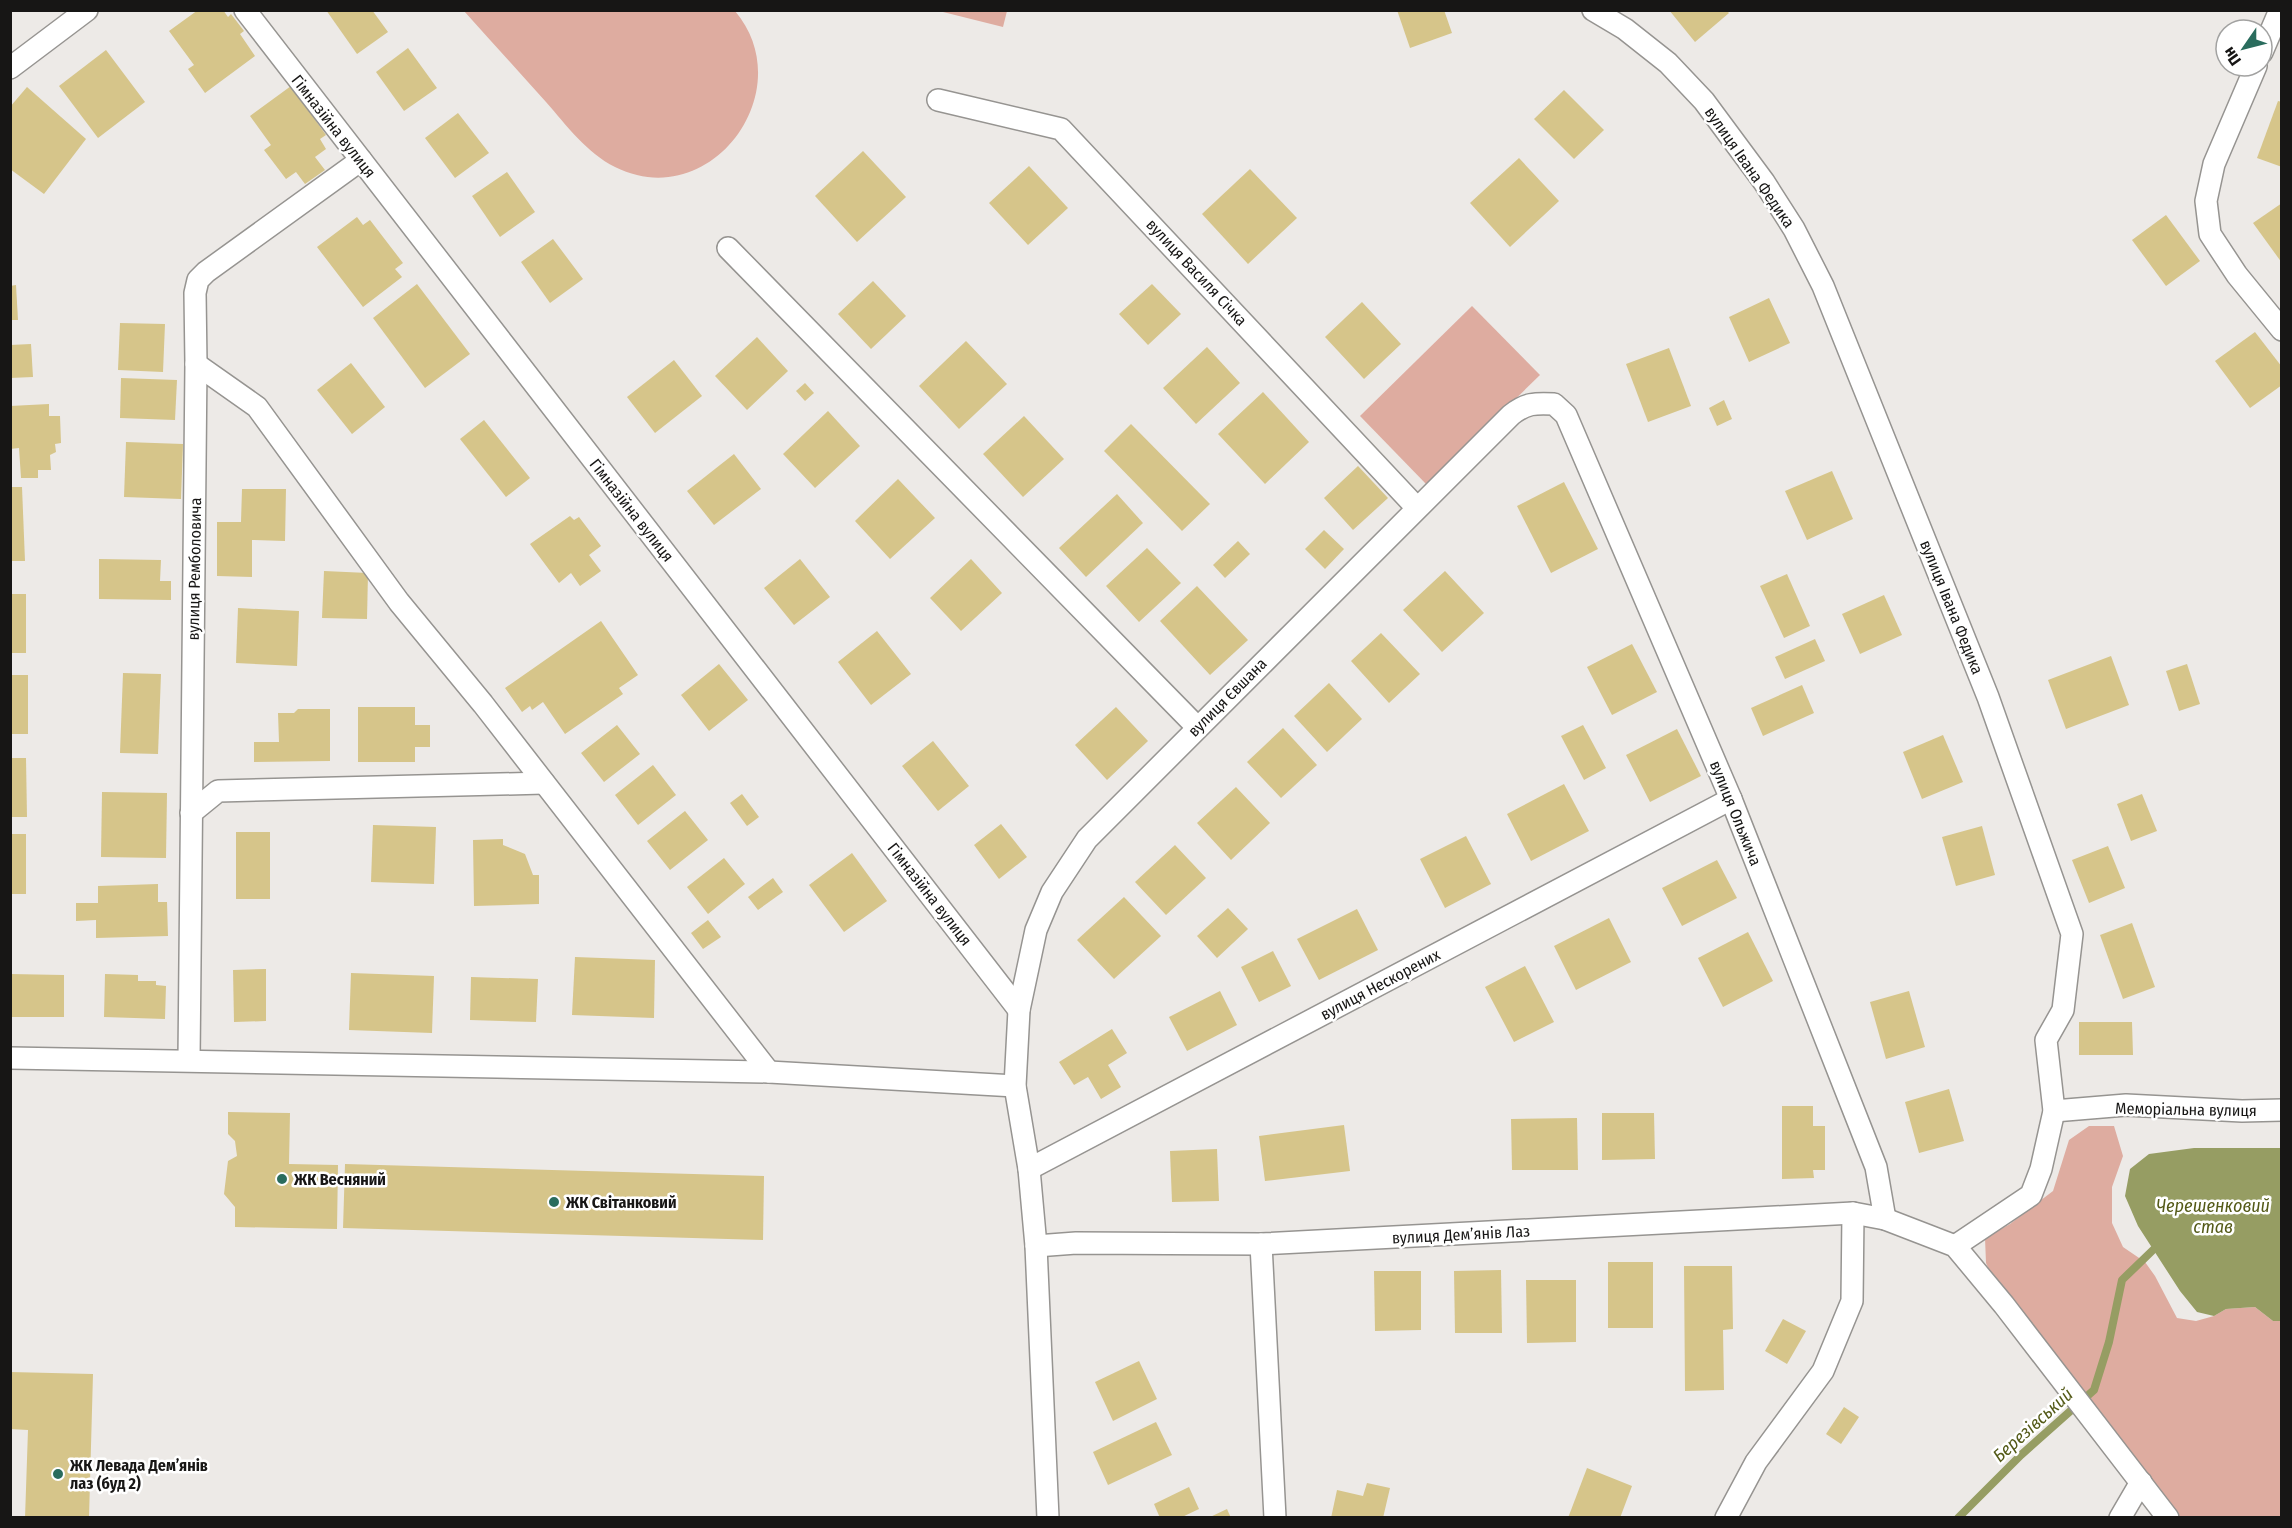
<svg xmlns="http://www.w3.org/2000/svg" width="2292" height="1528" font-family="'Fira Sans Condensed',sans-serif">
<rect width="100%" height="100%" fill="#edeae7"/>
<!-- green -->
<g fill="#deaca0">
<path d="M 464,11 L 735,11 C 802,90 711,215 615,167 C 587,153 567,126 546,102 C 519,72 491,41 464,11 Z"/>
<path d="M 939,11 L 1007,11 L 1003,27 Z"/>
<path d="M 1472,306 L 1540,375 L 1427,485 L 1360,416 Z"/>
<path d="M 2089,1126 L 2114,1126 L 2123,1156 L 2112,1187 L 2112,1223 L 2123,1247 L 2145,1262 L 2155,1276 L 2177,1318 L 2196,1321 L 2214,1316 L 2226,1309 L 2255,1307 L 2273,1321 L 2281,1321 L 2281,1517 L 2179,1517 L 1994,1281 L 1986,1263 L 1985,1238 L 2010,1224 L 2053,1191 L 2069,1140 Z"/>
</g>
<!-- water -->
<path fill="#969d63" d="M 2194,1148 L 2281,1148 L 2281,1321 L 2273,1321 L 2255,1307 L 2226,1309 L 2214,1316 L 2197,1312 L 2180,1291 L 2138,1226 L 2125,1196 L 2130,1169 L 2149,1154 Z"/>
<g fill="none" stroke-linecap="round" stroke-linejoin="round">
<!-- stream -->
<path stroke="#969d63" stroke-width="8" d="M 1958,1518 L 2021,1455 L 2094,1390 L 2109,1342 L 2122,1280 L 2153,1250"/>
</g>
<!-- building -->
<g fill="#d6c58a">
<path d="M 198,10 L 223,10 L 228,17 L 231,14 L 244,31 L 240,34 L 255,56 L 205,93 L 188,69 L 194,65 L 169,31 Z"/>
<path d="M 326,10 L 372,10 L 388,32 L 357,54 Z"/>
<path d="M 1397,10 L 1444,10 L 1452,33 L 1410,48 Z"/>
<path d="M 1669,10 L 1726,10 L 1729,13 L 1695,42 Z"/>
<path d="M 408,48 L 437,88 L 404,111 L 376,72 Z"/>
<path d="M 106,50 L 145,102 L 98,138 L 59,86 Z"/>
<path d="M 291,86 L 326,135 L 320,139 L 326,149 L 315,157 L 325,170 L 305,184 L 296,172 L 286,179 L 264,150 L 271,145 L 250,116 Z"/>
<path d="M 27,87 L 86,139 L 44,194 L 10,169 L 10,107 Z"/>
<path d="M 1564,90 L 1604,130 L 1574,159 L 1534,119 Z"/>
<path d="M 2278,101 L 2282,102 L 2282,167 L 2257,158 Z"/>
<path d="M 458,113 L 489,153 L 455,178 L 425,138 Z"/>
<path d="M 863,151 L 906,197 L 857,242 L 815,196 Z"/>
<path d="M 1519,158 L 1559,201 L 1510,247 L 1470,203 Z"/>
<path d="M 1029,166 L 1068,208 L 1028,245 L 989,203 Z"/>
<path d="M 1250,169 L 1297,218 L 1248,264 L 1202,214 Z"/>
<path d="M 507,172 L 535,212 L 500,237 L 472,196 Z"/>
<path d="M 2282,203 L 2282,263 L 2253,223 Z"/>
<path d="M 2166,215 L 2200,261 L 2166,286 L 2132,240 Z"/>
<path d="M 357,217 L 363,225 L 370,220 L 403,263 L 395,269 L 402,277 L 363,307 L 317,247 Z"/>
<path d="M 553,239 L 583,279 L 550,303 L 521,262 Z"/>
<path d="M 873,281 L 906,316 L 871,349 L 838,314 Z"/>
<path d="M 417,284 L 470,354 L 425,388 L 373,318 Z"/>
<path d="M 1152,284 L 1181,314 L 1148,345 L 1119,314 Z"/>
<path d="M 16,285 L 18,320 L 10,320 L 10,286 Z"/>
<path d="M 1769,298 L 1790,343 L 1749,362 L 1729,317 Z"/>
<path d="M 1362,302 L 1401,344 L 1364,379 L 1325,337 Z"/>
<path d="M 120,323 L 165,324 L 163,372 L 118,370 Z"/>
<path d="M 2255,332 L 2282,367 L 2282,385 L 2250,408 L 2215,361 Z"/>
<path d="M 757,337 L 788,371 L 747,410 L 715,376 Z"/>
<path d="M 966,341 L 1007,384 L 959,429 L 919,386 Z"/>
<path d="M 31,344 L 33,377 L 10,378 L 10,345 Z"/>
<path d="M 1207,347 L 1240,383 L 1196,424 L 1163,388 Z"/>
<path d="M 1669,348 L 1691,406 L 1648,422 L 1626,364 Z"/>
<path d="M 674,360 L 702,396 L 655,433 L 627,397 Z"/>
<path d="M 351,363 L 385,407 L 352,434 L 317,390 Z"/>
<path d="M 121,378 L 177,380 L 175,420 L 120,418 Z"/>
<path d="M 805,383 L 814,393 L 805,401 L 796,391 Z"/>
<path d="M 1263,392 L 1309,442 L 1265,484 L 1218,434 Z"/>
<path d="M 1724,400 L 1732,419 L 1717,426 L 1709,408 Z"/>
<path d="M 49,404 L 49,416 L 60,416 L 61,443 L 55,444 L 56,452 L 50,455 L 51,470 L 38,470 L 38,478 L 21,478 L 19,448 L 10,449 L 10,406 Z"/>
<path d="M 828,411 L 860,446 L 815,488 L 783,454 Z"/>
<path d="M 1024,416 L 1064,459 L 1023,497 L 983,454 Z"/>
<path d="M 484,420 L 530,478 L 506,497 L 460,439 Z"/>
<path d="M 1131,424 L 1210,504 L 1182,531 L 1104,451 Z"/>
<path d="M 126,442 L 183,444 L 181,499 L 124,497 Z"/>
<path d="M 734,454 L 761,489 L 714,525 L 687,491 Z"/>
<path d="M 1358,466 L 1388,498 L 1353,530 L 1324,498 Z"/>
<path d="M 1832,471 L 1853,519 L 1807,540 L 1785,491 Z"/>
<path d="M 898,479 L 935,518 L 890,559 L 855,521 Z"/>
<path d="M 1564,482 L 1598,549 L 1551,573 L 1517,506 Z"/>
<path d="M 10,487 L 22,487 L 25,561 L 10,561 Z"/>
<path d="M 242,489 L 286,489 L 285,541 L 252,540 L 252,577 L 217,576 L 217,522 L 241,522 Z"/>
<path d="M 1117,494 L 1143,523 L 1086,577 L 1059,548 Z"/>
<path d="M 570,516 L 574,520 L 579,517 L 601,546 L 589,555 L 601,571 L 580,586 L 571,573 L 559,583 L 530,544 Z"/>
<path d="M 1324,530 L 1344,549 L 1325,569 L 1305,549 Z"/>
<path d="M 1238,541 L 1250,554 L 1225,578 L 1213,565 Z"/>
<path d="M 1147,548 L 1181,583 L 1139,622 L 1106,586 Z"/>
<path d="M 99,559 L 161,560 L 160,581 L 171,581 L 171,600 L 99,599 Z"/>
<path d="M 800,559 L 830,597 L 794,625 L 764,588 Z"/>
<path d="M 971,559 L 1002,593 L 961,631 L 930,598 Z"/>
<path d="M 324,571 L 368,573 L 367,619 L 322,618 Z"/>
<path d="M 1445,571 L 1484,613 L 1442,652 L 1403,610 Z"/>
<path d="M 1787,574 L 1810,626 L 1784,638 L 1760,586 Z"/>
<path d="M 1197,586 L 1248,640 L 1210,675 L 1160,621 Z"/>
<rect x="10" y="594" width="16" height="59"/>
<path d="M 1884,595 L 1902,635 L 1860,654 L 1842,614 Z"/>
<path d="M 238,608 L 299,611 L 297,666 L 236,663 Z"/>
<path d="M 601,621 L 638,675 L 619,688 L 623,694 L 565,734 L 543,702 L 532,710 L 530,706 L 522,712 L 505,688 Z"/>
<path d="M 877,631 L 911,674 L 871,705 L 838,662 Z"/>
<path d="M 1381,633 L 1420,674 L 1389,703 L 1351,661 Z"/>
<path d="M 1815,639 L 1825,661 L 1785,679 L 1775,657 Z"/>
<path d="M 1632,644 L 1657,692 L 1612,715 L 1587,667 Z"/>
<path d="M 2111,656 L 2129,705 L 2066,729 L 2048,680 Z"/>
<path d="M 719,664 L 748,700 L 709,731 L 681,695 Z"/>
<path d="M 2187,664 L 2200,704 L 2179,711 L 2166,671 Z"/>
<path d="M 123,673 L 161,674 L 158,754 L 120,753 Z"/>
<rect x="10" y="675" width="18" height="59"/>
<path d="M 1329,683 L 1362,719 L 1327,752 L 1294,716 Z"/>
<path d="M 1802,685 L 1814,713 L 1763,736 L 1751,708 Z"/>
<path d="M 358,707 L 415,707 L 415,725 L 430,725 L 430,747 L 415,747 L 415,762 L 358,762 Z"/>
<path d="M 1116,707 L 1148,741 L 1107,780 L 1075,745 Z"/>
<path d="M 298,709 L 330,709 L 330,761 L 254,762 L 254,742 L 279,742 L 278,713 L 294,713 Z"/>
<path d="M 617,725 L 640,754 L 604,782 L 581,753 Z"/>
<path d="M 1583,725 L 1606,768 L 1584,780 L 1561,736 Z"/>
<path d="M 1283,728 L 1317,765 L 1281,798 L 1247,762 Z"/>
<path d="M 1677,729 L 1701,776 L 1650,802 L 1626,755 Z"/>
<path d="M 1943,735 L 1963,782 L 1922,799 L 1903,752 Z"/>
<path d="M 933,741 L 969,786 L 938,811 L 902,766 Z"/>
<path d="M 10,758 L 26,758 L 27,817 L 10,817 Z"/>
<path d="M 653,765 L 676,795 L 638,825 L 615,795 Z"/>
<path d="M 1564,784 L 1589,831 L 1531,861 L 1507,814 Z"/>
<path d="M 1236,787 L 1270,823 L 1231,860 L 1197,823 Z"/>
<path d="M 102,792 L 167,793 L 166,858 L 101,857 Z"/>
<path d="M 742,794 L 759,817 L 747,826 L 730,803 Z"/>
<path d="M 2142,794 L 2157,831 L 2131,841 L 2117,804 Z"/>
<path d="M 685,811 L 708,840 L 670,870 L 647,841 Z"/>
<path d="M 1001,824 L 1027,857 L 999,879 L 974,845 Z"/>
<path d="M 373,825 L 436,827 L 434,884 L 371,882 Z"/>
<path d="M 1982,826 L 1995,875 L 1956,886 L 1942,837 Z"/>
<rect x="236" y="832" width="34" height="67"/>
<rect x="10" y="834" width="16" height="60"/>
<path d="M 1466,836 L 1491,884 L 1445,908 L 1420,859 Z"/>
<path d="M 503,839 L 503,845 L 525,854 L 533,875 L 539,875 L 539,904 L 474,906 L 473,840 Z"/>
<path d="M 1175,845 L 1206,878 L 1166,915 L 1135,882 Z"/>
<path d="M 2108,846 L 2125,888 L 2089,903 L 2072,860 Z"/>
<path d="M 852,853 L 887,901 L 844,932 L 809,885 Z"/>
<path d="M 724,858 L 745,884 L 708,914 L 687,887 Z"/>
<path d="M 1717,860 L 1737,898 L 1682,926 L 1662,888 Z"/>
<path d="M 773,878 L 783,892 L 758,910 L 748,897 Z"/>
<path d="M 158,884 L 158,902 L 167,902 L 168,936 L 96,938 L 96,920 L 76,921 L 76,903 L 98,903 L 98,886 Z"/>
<path d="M 1124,897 L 1161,936 L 1114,979 L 1077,940 Z"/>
<path d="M 1228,908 L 1248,929 L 1217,958 L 1197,936 Z"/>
<path d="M 1357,909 L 1378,950 L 1319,980 L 1297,939 Z"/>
<path d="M 1609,918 L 1631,962 L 1576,990 L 1554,946 Z"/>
<path d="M 708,920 L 721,937 L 703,949 L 691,933 Z"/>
<path d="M 2132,923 L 2155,987 L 2123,999 L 2100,935 Z"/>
<path d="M 1748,932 L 1773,981 L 1723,1007 L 1698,958 Z"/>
<path d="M 1273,951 L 1291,986 L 1259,1002 L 1241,967 Z"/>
<path d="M 575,957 L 655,960 L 654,1018 L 572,1015 Z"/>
<path d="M 1525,966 L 1554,1022 L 1514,1042 L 1485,987 Z"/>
<path d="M 266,969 L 266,1021 L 234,1022 L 233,970 Z"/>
<path d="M 351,973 L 434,976 L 432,1033 L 349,1030 Z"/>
<path d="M 10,974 L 64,975 L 64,1017 L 10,1017 Z"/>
<path d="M 105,974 L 138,975 L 138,981 L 156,981 L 156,985 L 166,986 L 165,1019 L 104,1017 Z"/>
<path d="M 471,977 L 538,979 L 536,1022 L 470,1020 Z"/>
<path d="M 1220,991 L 1237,1025 L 1187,1051 L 1169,1017 Z"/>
<path d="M 1909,991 L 1925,1047 L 1886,1059 L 1870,1002 Z"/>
<path d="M 2079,1022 L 2132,1022 L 2133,1055 L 2079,1055 Z"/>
<path d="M 1112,1029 L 1127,1053 L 1108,1065 L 1121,1087 L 1101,1099 L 1088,1077 L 1074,1085 L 1059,1062 Z"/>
<path d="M 1949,1089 L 1964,1141 L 1919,1153 L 1905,1102 Z"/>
<path d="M 1782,1106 L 1813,1106 L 1813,1126 L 1825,1126 L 1825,1170 L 1813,1170 L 1814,1178 L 1782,1179 Z"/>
<path d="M 228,1112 L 290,1113 L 289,1164 L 338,1165 L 337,1229 L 235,1227 L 235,1207 L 224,1194 L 228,1161 L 237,1156 L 235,1141 L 228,1134 Z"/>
<path d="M 1602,1113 L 1654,1113 L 1655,1159 L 1602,1160 Z"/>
<path d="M 1577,1118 L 1578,1170 L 1512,1170 L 1511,1119 Z"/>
<path d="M 1344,1125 L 1350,1171 L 1265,1181 L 1259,1136 Z"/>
<path d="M 1217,1149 L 1219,1201 L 1172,1202 L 1170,1151 Z"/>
<path d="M 345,1164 L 764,1176 L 763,1240 L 343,1228 Z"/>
<rect x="1608" y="1262" width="45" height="66"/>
<path d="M 1684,1266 L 1732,1266 L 1733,1329 L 1723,1330 L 1724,1390 L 1685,1391 Z"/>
<path d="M 1501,1270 L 1502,1333 L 1455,1333 L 1454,1271 Z"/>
<path d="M 1374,1271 L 1421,1271 L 1421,1330 L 1375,1331 Z"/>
<path d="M 1526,1280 L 1576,1280 L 1576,1342 L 1527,1343 Z"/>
<path d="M 1783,1319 L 1806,1331 L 1787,1364 L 1765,1351 Z"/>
<path d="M 1139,1361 L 1157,1399 L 1113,1421 L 1095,1382 Z"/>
<path d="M 10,1372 L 93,1374 L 89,1518 L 25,1518 L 28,1430 L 10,1429 Z"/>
<path d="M 1844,1407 L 1859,1417 L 1841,1444 L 1826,1434 Z"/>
<path d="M 1156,1422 L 1172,1455 L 1108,1485 L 1093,1452 Z"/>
<path d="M 1587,1468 L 1632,1486 L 1620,1518 L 1568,1518 Z"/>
<path d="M 1367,1483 L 1390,1488 L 1383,1518 L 1331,1518 L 1337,1490 L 1363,1496 Z"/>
<path d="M 1189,1487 L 1199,1509 L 1180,1518 L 1160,1518 L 1154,1504 Z"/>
<path d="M 1227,1509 L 1231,1518 L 1208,1518 Z"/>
</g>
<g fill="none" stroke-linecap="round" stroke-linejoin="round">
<!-- street casing -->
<g stroke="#969491" stroke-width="24">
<g id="street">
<path d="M 245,10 L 1019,1010"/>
<path d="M 1593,10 L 1625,29 L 1668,63 L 1704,101 L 1764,182 L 1794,229 L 1823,286 L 1988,697 L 2072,934 L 2063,1010 L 2046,1040 L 2054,1111 L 2041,1169 L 2031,1195 L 1955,1246"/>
<path d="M 2262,52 L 2280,10"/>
<path d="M 2256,66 L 2214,164 L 2206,201 L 2210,234 L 2237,275 L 2282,330"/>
<path d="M 10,68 L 87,10"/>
<path d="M 938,100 L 1061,129 L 1417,508"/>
<path d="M 728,248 L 1197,727"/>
<path d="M 196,364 L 257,407 L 399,602 L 483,704 L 769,1072"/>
<path d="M 191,813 L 218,791 L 544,783"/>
<path d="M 10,1058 L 769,1072 L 1015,1086"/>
<path d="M 189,1060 L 196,364 L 195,293 L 198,280 L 206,272 L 361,160"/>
<path d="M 2054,1111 L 2126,1105 L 2242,1111 L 2282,1110"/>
<path d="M 1029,1169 L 1731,799"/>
<path d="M 1261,1244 L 1275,1518"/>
<path d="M 1036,1246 L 1076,1243 L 1261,1244 L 1853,1213 L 1885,1219 L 1955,1246 L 2004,1305 L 2168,1518"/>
<path d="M 1048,1518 L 1036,1246 L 1029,1169 L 1015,1086 L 1019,1010 L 1036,930 L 1052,892 L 1087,839 L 1511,415 C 1526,403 1535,403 1554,404 L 1566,415 L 1731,799 L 1876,1167 L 1885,1219"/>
<path d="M 1726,1518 L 1756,1462 L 1823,1371 L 1852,1301 L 1853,1213"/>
<path d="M 2120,1518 L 2141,1482"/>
</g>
</g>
<!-- street -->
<use href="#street" stroke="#fff" stroke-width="21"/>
</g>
<!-- markers -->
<g fill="#2a6c5d" stroke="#fff" stroke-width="2">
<circle cx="282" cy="1179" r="6"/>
<circle cx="554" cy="1202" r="6"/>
<circle cx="58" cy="1474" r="6"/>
</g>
<g text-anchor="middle" stroke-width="5" stroke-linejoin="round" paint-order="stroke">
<!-- street labels -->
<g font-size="16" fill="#171615" stroke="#fff">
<text transform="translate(334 126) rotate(52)" y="6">Гімназійна вулиця</text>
<text transform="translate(1750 167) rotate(55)" y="6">вулиця Івана Федика</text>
<text transform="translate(1197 272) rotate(47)" y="6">вулиця Василя Січка</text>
<text transform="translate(632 510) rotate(52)" y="6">Гімназійна вулиця</text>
<text transform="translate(194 569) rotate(-89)" y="6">вулиця Ремболовича</text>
<text transform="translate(1952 607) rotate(68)" y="6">вулиця Івана Федика</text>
<text transform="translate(1227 697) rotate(-45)" y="6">вулиця Євшана</text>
<text transform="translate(1736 813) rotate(68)" y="6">вулиця Ольжича</text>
<text transform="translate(930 894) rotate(52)" y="6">Гімназійна вулиця</text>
<text transform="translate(1380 984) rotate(-28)" y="6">вулиця Нескорених</text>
<text transform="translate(2186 1109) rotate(1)" y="6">Меморіальна вулиця</text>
<text transform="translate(1461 1234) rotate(-3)" y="6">вулиця Демʼянів Лаз</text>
</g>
<!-- poi labels -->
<g font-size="16" font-weight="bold" fill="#171615" stroke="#fff" text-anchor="start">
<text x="294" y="1185">ЖК Весняний</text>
<text x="566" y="1208">ЖК Світанковий</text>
<text x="70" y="1471">ЖК Левада Дем’янів<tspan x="70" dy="18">лаз (буд 2)</tspan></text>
</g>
<!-- water labels -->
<g font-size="18" font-style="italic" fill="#545a18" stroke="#fff">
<text x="2213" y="1212">Черешенковий<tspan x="2213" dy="21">став</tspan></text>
<text transform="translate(2033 1425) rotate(-42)" y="6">Березівський</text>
</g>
</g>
<!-- border -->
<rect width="2292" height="1528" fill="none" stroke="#171615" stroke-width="24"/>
<!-- north arrow -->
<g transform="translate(2244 48) rotate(235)"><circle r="28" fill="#ffffff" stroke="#a2a2a1" stroke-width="1.5"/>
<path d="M0-4.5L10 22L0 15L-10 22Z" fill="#2a6c5d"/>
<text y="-9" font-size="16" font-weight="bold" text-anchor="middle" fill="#171615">Пн</text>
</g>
</svg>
